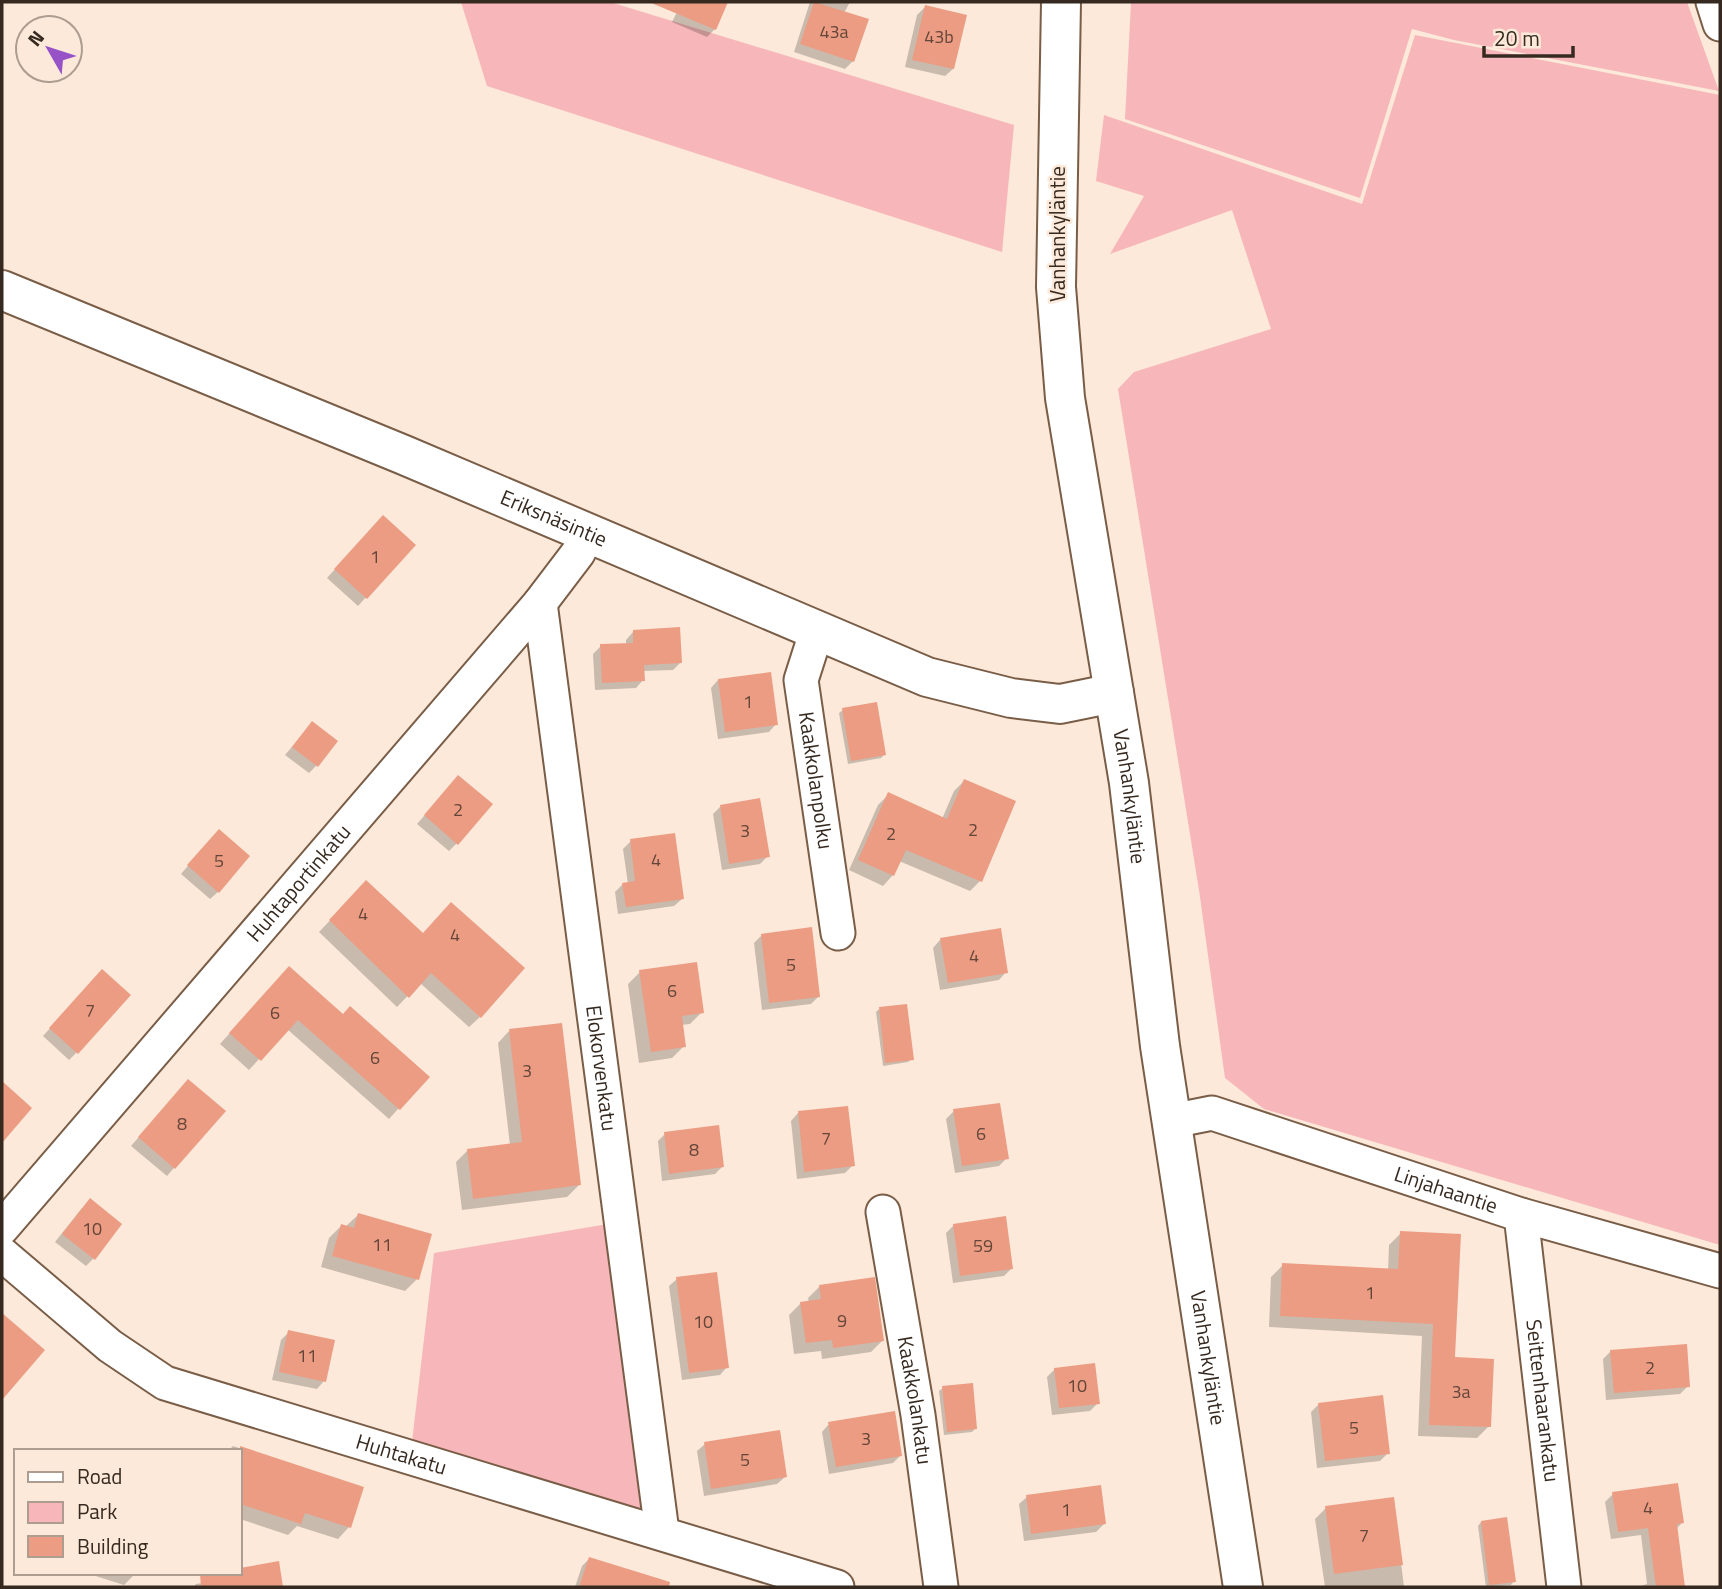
<svg xmlns="http://www.w3.org/2000/svg" width="1722" height="1589" font-family="'Titillium Web',sans-serif">
<rect width="100%" height="100%" fill="#fce9da"/>
<!-- green -->
<g fill="#f7b7ba">
<path d="M 461,2 L 610,2 L 1014,125 L 1002,252 L 487,86 Z"/>
<path d="M 1131,2 L 1687,2 L 1719,91 L 1454,40 L 1412,29 L 1360,198 L 1125,119 Z"/>
<path d="M 1415,35 L 1720,95 L 1720,1245 L 1264,1109 L 1225,1078 L 1199,890 L 1118,389 L 1134,372 L 1271,329 L 1232,210 L 1110,254 L 1144,196 L 1096,181 L 1104,115 L 1362,204 Z"/>
<path d="M 608,1224 L 641,1509 L 412,1442 L 434,1253 Z"/>
</g>
<!-- shadow -->
<g fill="#0003">
<path d="M 655,2 L 726,2 L 715,29 L 707,37 L 672,22 L 677,12 Z"/>
<path d="M 810,2 L 850,2 L 844,13 L 853,61 L 845,69 L 794,52 Z"/>
<path d="M 925,7 L 953,69 L 945,76 L 905,67 L 917,15 Z"/>
<path d="M 375,525 L 413,545 L 358,606 L 327,578 Z"/>
<path d="M 633,632 L 681,662 L 673,670 L 643,671 L 643,680 L 636,688 L 595,690 L 593,654 L 601,646 L 626,645 L 626,640 Z"/>
<path d="M 718,680 L 776,724 L 769,732 L 718,739 L 711,688 Z"/>
<path d="M 843,710 L 884,755 L 881,758 L 848,764 L 839,713 Z"/>
<path d="M 312,723 L 316,766 L 309,773 L 285,755 Z"/>
<path d="M 964,781 L 980,881 L 970,891 L 899,861 L 893,875 L 883,886 L 849,870 L 878,805 L 889,794 L 942,819 L 954,791 Z"/>
<path d="M 451,785 L 457,843 L 449,851 L 417,824 Z"/>
<path d="M 721,806 L 768,856 L 760,864 L 722,870 L 713,814 Z"/>
<path d="M 211,839 L 218,892 L 210,899 L 181,874 Z"/>
<path d="M 631,841 L 682,899 L 674,906 L 618,914 L 615,892 L 623,884 L 628,884 L 623,849 Z"/>
<path d="M 356,893 L 480,1017 L 469,1027 L 420,983 L 397,1007 L 319,932 Z"/>
<path d="M 762,935 L 819,996 L 811,1004 L 762,1010 L 754,943 Z"/>
<path d="M 940,940 L 1006,972 L 999,980 L 940,990 L 933,948 Z"/>
<path d="M 640,972 L 702,1012 L 690,1024 L 681,1025 L 684,1046 L 672,1058 L 639,1063 L 628,984 Z"/>
<path d="M 279,978 L 343,1016 L 427,1077 L 389,1119 L 287,1029 L 249,1070 L 220,1044 Z"/>
<path d="M 95,979 L 77,1052 L 69,1060 L 43,1036 Z"/>
<path d="M 879,1009 L 912,1059 L 908,1062 L 883,1066 L 876,1012 Z"/>
<path d="M 509,1031 L 579,1185 L 567,1197 L 462,1210 L 456,1162 L 468,1150 L 510,1145 L 498,1043 Z"/>
<path d="M 181,1089 L 223,1111 L 167,1176 L 131,1146 Z"/>
<path d="M 954,1111 L 1007,1158 L 999,1166 L 955,1173 L 946,1119 Z"/>
<path d="M 798,1113 L 853,1165 L 845,1173 L 797,1179 L 791,1121 Z"/>
<path d="M 665,1134 L 722,1167 L 715,1174 L 662,1181 L 658,1141 Z"/>
<path d="M 82,1208 L 93,1259 L 86,1266 L 55,1242 Z"/>
<path d="M 358,1215 L 417,1279 L 405,1291 L 321,1267 L 329,1238 L 341,1226 L 345,1227 Z"/>
<path d="M 954,1225 L 1012,1268 L 1004,1276 L 953,1283 L 946,1233 Z"/>
<path d="M 1401,1233 L 1453,1359 L 1489,1426 L 1477,1438 L 1418,1436 L 1422,1336 L 1269,1327 L 1271,1277 L 1283,1265 L 1388,1271 L 1389,1245 Z"/>
<path d="M 677,1279 L 727,1367 L 720,1375 L 682,1380 L 669,1286 Z"/>
<path d="M 820,1286 L 883,1340 L 871,1352 L 822,1359 L 821,1351 L 794,1354 L 789,1315 L 801,1303 L 809,1302 L 808,1298 Z"/>
<path d="M 289,1332 L 324,1381 L 317,1389 L 272,1380 L 281,1340 Z"/>
<path d="M 1611,1351 L 1688,1386 L 1680,1394 L 1606,1400 L 1603,1359 Z"/>
<path d="M 1055,1369 L 1098,1403 L 1090,1411 L 1052,1415 L 1047,1377 Z"/>
<path d="M 943,1388 L 976,1428 L 972,1432 L 944,1435 L 939,1391 Z"/>
<path d="M 1319,1404 L 1388,1453 L 1380,1461 L 1317,1468 L 1311,1412 Z"/>
<path d="M 829,1424 L 901,1455 L 893,1463 L 829,1474 L 822,1432 Z"/>
<path d="M 705,1444 L 785,1477 L 777,1484 L 704,1496 L 697,1451 Z"/>
<path d="M 233,1446 L 362,1488 L 349,1527 L 338,1539 L 297,1526 L 288,1535 L 240,1519 L 240,1451 L 228,1451 Z"/>
<path d="M 1613,1494 L 1682,1523 L 1676,1529 L 1683,1587 L 1637,1587 L 1647,1584 L 1641,1535 L 1611,1539 L 1605,1502 Z"/>
<path d="M 1027,1497 L 1104,1524 L 1096,1532 L 1024,1541 L 1019,1504 Z"/>
<path d="M 1393,1499 L 1404,1587 L 1325,1587 L 1315,1519 L 1326,1508 Z"/>
<path d="M 1481,1522 L 1514,1581 L 1511,1585 L 1486,1587 L 1478,1526 Z"/>
<path d="M 589,1559 L 647,1576 L 644,1587 L 575,1587 L 582,1566 Z"/>
<path d="M 277,1563 L 281,1587 L 193,1587 L 196,1584 L 230,1579 L 240,1573 L 240,1569 Z"/>
<path d="M 86,1573 L 136,1573 L 124,1585 Z"/>
</g>
<!-- building -->
<g fill="#eb9c83">
<path d="M 649,2 L 728,2 L 716,30 Z"/>
<path d="M 814,2 L 869,19 L 854,62 L 800,44 Z"/>
<path d="M 925,5 L 967,15 L 954,69 L 912,60 Z"/>
<path d="M 383,515 L 416,545 L 367,599 L 334,569 Z"/>
<path d="M 680,627 L 682,663 L 644,665 L 645,681 L 602,683 L 600,644 L 633,643 L 633,630 Z"/>
<path d="M 771,672 L 778,725 L 725,732 L 718,679 Z"/>
<path d="M 877,702 L 886,755 L 851,761 L 842,708 Z"/>
<path d="M 312,721 L 338,741 L 318,767 L 292,747 Z"/>
<path d="M 458,775 L 493,804 L 458,845 L 424,815 Z"/>
<path d="M 964,779 L 1016,801 L 982,882 L 906,850 L 894,876 L 858,860 L 888,792 L 947,819 Z"/>
<path d="M 760,798 L 770,857 L 729,864 L 720,805 Z"/>
<path d="M 219,829 L 250,856 L 219,893 L 187,865 Z"/>
<path d="M 675,833 L 684,899 L 626,907 L 622,883 L 635,881 L 630,839 Z"/>
<path d="M 366,880 L 423,933 L 451,902 L 525,968 L 481,1018 L 431,973 L 409,998 L 329,920 Z"/>
<path d="M 812,927 L 820,997 L 769,1003 L 761,934 Z"/>
<path d="M 1001,928 L 1008,973 L 948,983 L 940,938 Z"/>
<path d="M 697,962 L 704,1013 L 682,1016 L 686,1047 L 651,1052 L 639,970 Z"/>
<path d="M 289,966 L 343,1014 L 350,1006 L 430,1077 L 400,1110 L 298,1020 L 261,1061 L 229,1033 Z"/>
<path d="M 102,969 L 131,995 L 78,1054 L 49,1028 Z"/>
<path d="M 907,1004 L 914,1060 L 885,1063 L 879,1007 Z"/>
<path d="M 562,1023 L 581,1185 L 473,1199 L 467,1149 L 522,1142 L 509,1029 Z"/>
<path d="M 188,1079 L 226,1111 L 175,1169 L 138,1137 Z"/>
<path d="M 2,1081 L 32,1108 L 2,1143 Z"/>
<path d="M 1000,1103 L 1009,1159 L 962,1166 L 953,1109 Z"/>
<path d="M 848,1106 L 855,1166 L 804,1172 L 798,1111 Z"/>
<path d="M 719,1125 L 724,1167 L 669,1174 L 664,1132 Z"/>
<path d="M 90,1198 L 122,1224 L 95,1260 L 62,1234 Z"/>
<path d="M 358,1213 L 432,1234 L 419,1280 L 332,1256 L 341,1224 L 354,1228 Z"/>
<path d="M 1006,1216 L 1013,1269 L 960,1276 L 953,1224 Z"/>
<path d="M 1400,1231 L 1461,1234 L 1455,1357 L 1494,1359 L 1491,1427 L 1429,1425 L 1433,1324 L 1280,1316 L 1282,1263 L 1398,1269 Z"/>
<path d="M 717,1272 L 729,1368 L 689,1373 L 676,1277 Z"/>
<path d="M 875,1277 L 884,1341 L 833,1348 L 832,1340 L 806,1343 L 800,1302 L 821,1299 L 819,1285 Z"/>
<path d="M 2,1313 L 45,1350 L 2,1400 Z"/>
<path d="M 288,1330 L 335,1340 L 326,1382 L 279,1372 Z"/>
<path d="M 1687,1344 L 1690,1387 L 1614,1393 L 1610,1350 Z"/>
<path d="M 1095,1363 L 1100,1404 L 1059,1408 L 1054,1368 Z"/>
<path d="M 973,1383 L 977,1429 L 947,1432 L 942,1386 Z"/>
<path d="M 1383,1395 L 1390,1454 L 1325,1461 L 1318,1403 Z"/>
<path d="M 895,1411 L 902,1456 L 836,1467 L 828,1422 Z"/>
<path d="M 780,1430 L 787,1477 L 711,1489 L 704,1442 Z"/>
<path d="M 240,1446 L 364,1487 L 351,1528 L 305,1513 L 301,1524 L 240,1504 Z"/>
<path d="M 1678,1483 L 1684,1523 L 1677,1524 L 1685,1587 L 1656,1587 L 1648,1528 L 1618,1532 L 1612,1492 Z"/>
<path d="M 1101,1485 L 1106,1524 L 1031,1534 L 1026,1495 Z"/>
<path d="M 1394,1497 L 1403,1565 L 1334,1574 L 1325,1506 Z"/>
<path d="M 1507,1517 L 1516,1582 L 1489,1585 L 1481,1521 Z"/>
<path d="M 589,1557 L 670,1582 L 669,1587 L 579,1587 Z"/>
<path d="M 279,1561 L 283,1587 L 201,1587 L 200,1574 L 240,1573 L 240,1568 Z"/>
</g>
<g fill="none" stroke-linecap="round" stroke-linejoin="round">
<!-- minor casing -->
<g stroke="#795d47" stroke-width="37">
<g id="minor">
<path d="M 1713,2 L 1720,24"/>
<path id="s1" d="M 540,603 L 662,1532"/>
<path id="s2" d="M 817,630 L 801,680 L 838,933"/>
<path id="s3" d="M 1172,1121 L 1212,1113 L 1521,1215 L 1720,1271"/>
<path id="s4" d="M 883,1212 L 918,1415 L 941,1587"/>
<path id="s5" d="M 1521,1215 L 1564,1587"/>
<path id="s6" d="M 2,1228 L 540,603 L 578,553 L 588,533"/>
<path id="s7" d="M 2,1254 L 110,1346 L 165,1383 L 837,1587"/>
</g>
</g>
<!-- tertiary casing -->
<g stroke="#795d47" stroke-width="42">
<g id="tertiary">
<path id="s8" d="M 1061,2 L 1056,287 L 1065,398 L 1129,783 L 1160,1046 L 1243,1587"/>
<path id="s9" d="M 2,290 L 404,455 L 927,677 L 1011,698 L 1060,704 L 1114,693"/>
</g>
</g>
<!-- minor -->
<use href="#minor" stroke="#fff" stroke-width="33"/>
<!-- tertiary -->
<use href="#tertiary" stroke="#fff" stroke-width="38"/>
</g>
<g text-anchor="middle" stroke-width="5" stroke-linejoin="round" paint-order="stroke">
<!-- number labels -->
<g font-size="18" fill="#634639">
<text x="834" y="38">43a</text>
<text x="939" y="43">43b</text>
<text x="375" y="563">1</text>
<text x="748" y="708">1</text>
<text x="458" y="816">2</text>
<text x="973" y="836">2</text>
<text x="745" y="837">3</text>
<text x="891" y="840">2</text>
<text x="656" y="866">4</text>
<text x="219" y="867">5</text>
<text x="363" y="920">4</text>
<text x="455" y="941">4</text>
<text x="974" y="962">4</text>
<text x="791" y="971">5</text>
<text x="672" y="997">6</text>
<text x="90" y="1017">7</text>
<text x="275" y="1019">6</text>
<text x="375" y="1064">6</text>
<text x="527" y="1077">3</text>
<text x="182" y="1130">8</text>
<text x="981" y="1140">6</text>
<text x="826" y="1145">7</text>
<text x="694" y="1156">8</text>
<text x="92" y="1235">10</text>
<text x="382" y="1251">11</text>
<text x="983" y="1252">59</text>
<text x="1370" y="1299">1</text>
<text x="842" y="1327">9</text>
<text x="703" y="1328">10</text>
<text x="307" y="1362">11</text>
<text x="1650" y="1374">2</text>
<text x="1077" y="1392">10</text>
<text x="1461" y="1398">3a</text>
<text x="1354" y="1434">5</text>
<text x="866" y="1445">3</text>
<text x="745" y="1466">5</text>
<text x="1648" y="1514">4</text>
<text x="1066" y="1516">1</text>
<text x="1364" y="1542">7</text>
</g>
<!-- street labels -->
<g font-size="21" fill="#362a20" stroke="#fce9da">
<text transform="translate(1058 234) rotate(-90)" y="7">Vanhankyläntie</text>
<text dy="7" stroke="none"><textPath href="#s9" startOffset="597">Eriksnäsintie</textPath></text>
<text dy="7" stroke="none"><textPath href="#s2" startOffset="154">Kaakkolanpolku</textPath></text>
<text dy="7" stroke="none"><textPath href="#s8" startOffset="800">Vanhankyläntie</textPath></text>
<text dy="7" stroke="none"><textPath href="#s6" startOffset="455">Huhtaportinkatu</textPath></text>
<text dy="7" stroke="none"><textPath href="#s1" startOffset="469">Elokorvenkatu</textPath></text>
<text dy="7" stroke="none"><textPath href="#s3" startOffset="287">Linjahaantie</textPath></text>
<text dy="7" stroke="none"><textPath href="#s8" startOffset="1367">Vanhankyläntie</textPath></text>
<text dy="7" stroke="none"><textPath href="#s4" startOffset="191">Kaakkolankatu</textPath></text>
<text dy="7" stroke="none"><textPath href="#s5" startOffset="187">Seittenhaarankatu</textPath></text>
<text dy="7" stroke="none"><textPath href="#s7" startOffset="455">Huhtakatu</textPath></text>
</g>
</g>
<!-- border -->
<rect width="1722" height="1589" fill="none" stroke="#362a20" stroke-width="7"/>
<!-- legend -->
<rect x="14" y="1449" width="228" height="126" fill="#fce9da" stroke="#ad9d90" stroke-width="2"/>
<rect x="28" y="1472" width="35" height="10" fill="#ffffff" stroke="#ad9d90" stroke-width="2"/>
<text x="77" y="1484" font-size="21" fill="#362a20">Road</text>
<rect x="28" y="1502" width="35" height="21" fill="#f7b7ba" stroke="#ad9d90" stroke-width="2"/>
<text x="77" y="1519" font-size="21" fill="#362a20">Park</text>
<rect x="28" y="1536" width="35" height="21" fill="#eb9c83" stroke="#ad9d90" stroke-width="2"/>
<text x="77" y="1554" font-size="21" fill="#362a20">Building</text>
<!-- north arrow -->
<g transform="translate(49 49) rotate(309)"><circle r="33" fill="#fce9da" stroke="#ad9d90" stroke-width="2"/>
<path d="M0-5L12 26L0 18L-12 26Z" fill="#9652c6"/>
<text y="-10" font-size="19" font-weight="bold" text-anchor="middle" fill="#362a20">N</text>
</g>
<!-- scale -->
<path d="M1484 46v10h89v-10" fill="none" stroke="#362a20" stroke-width="3.5"/>
<text x="1494" y="46" font-size="21" fill="#362a20" stroke="#fce9da" stroke-width="5" paint-order="stroke">20 m</text>
</svg>
